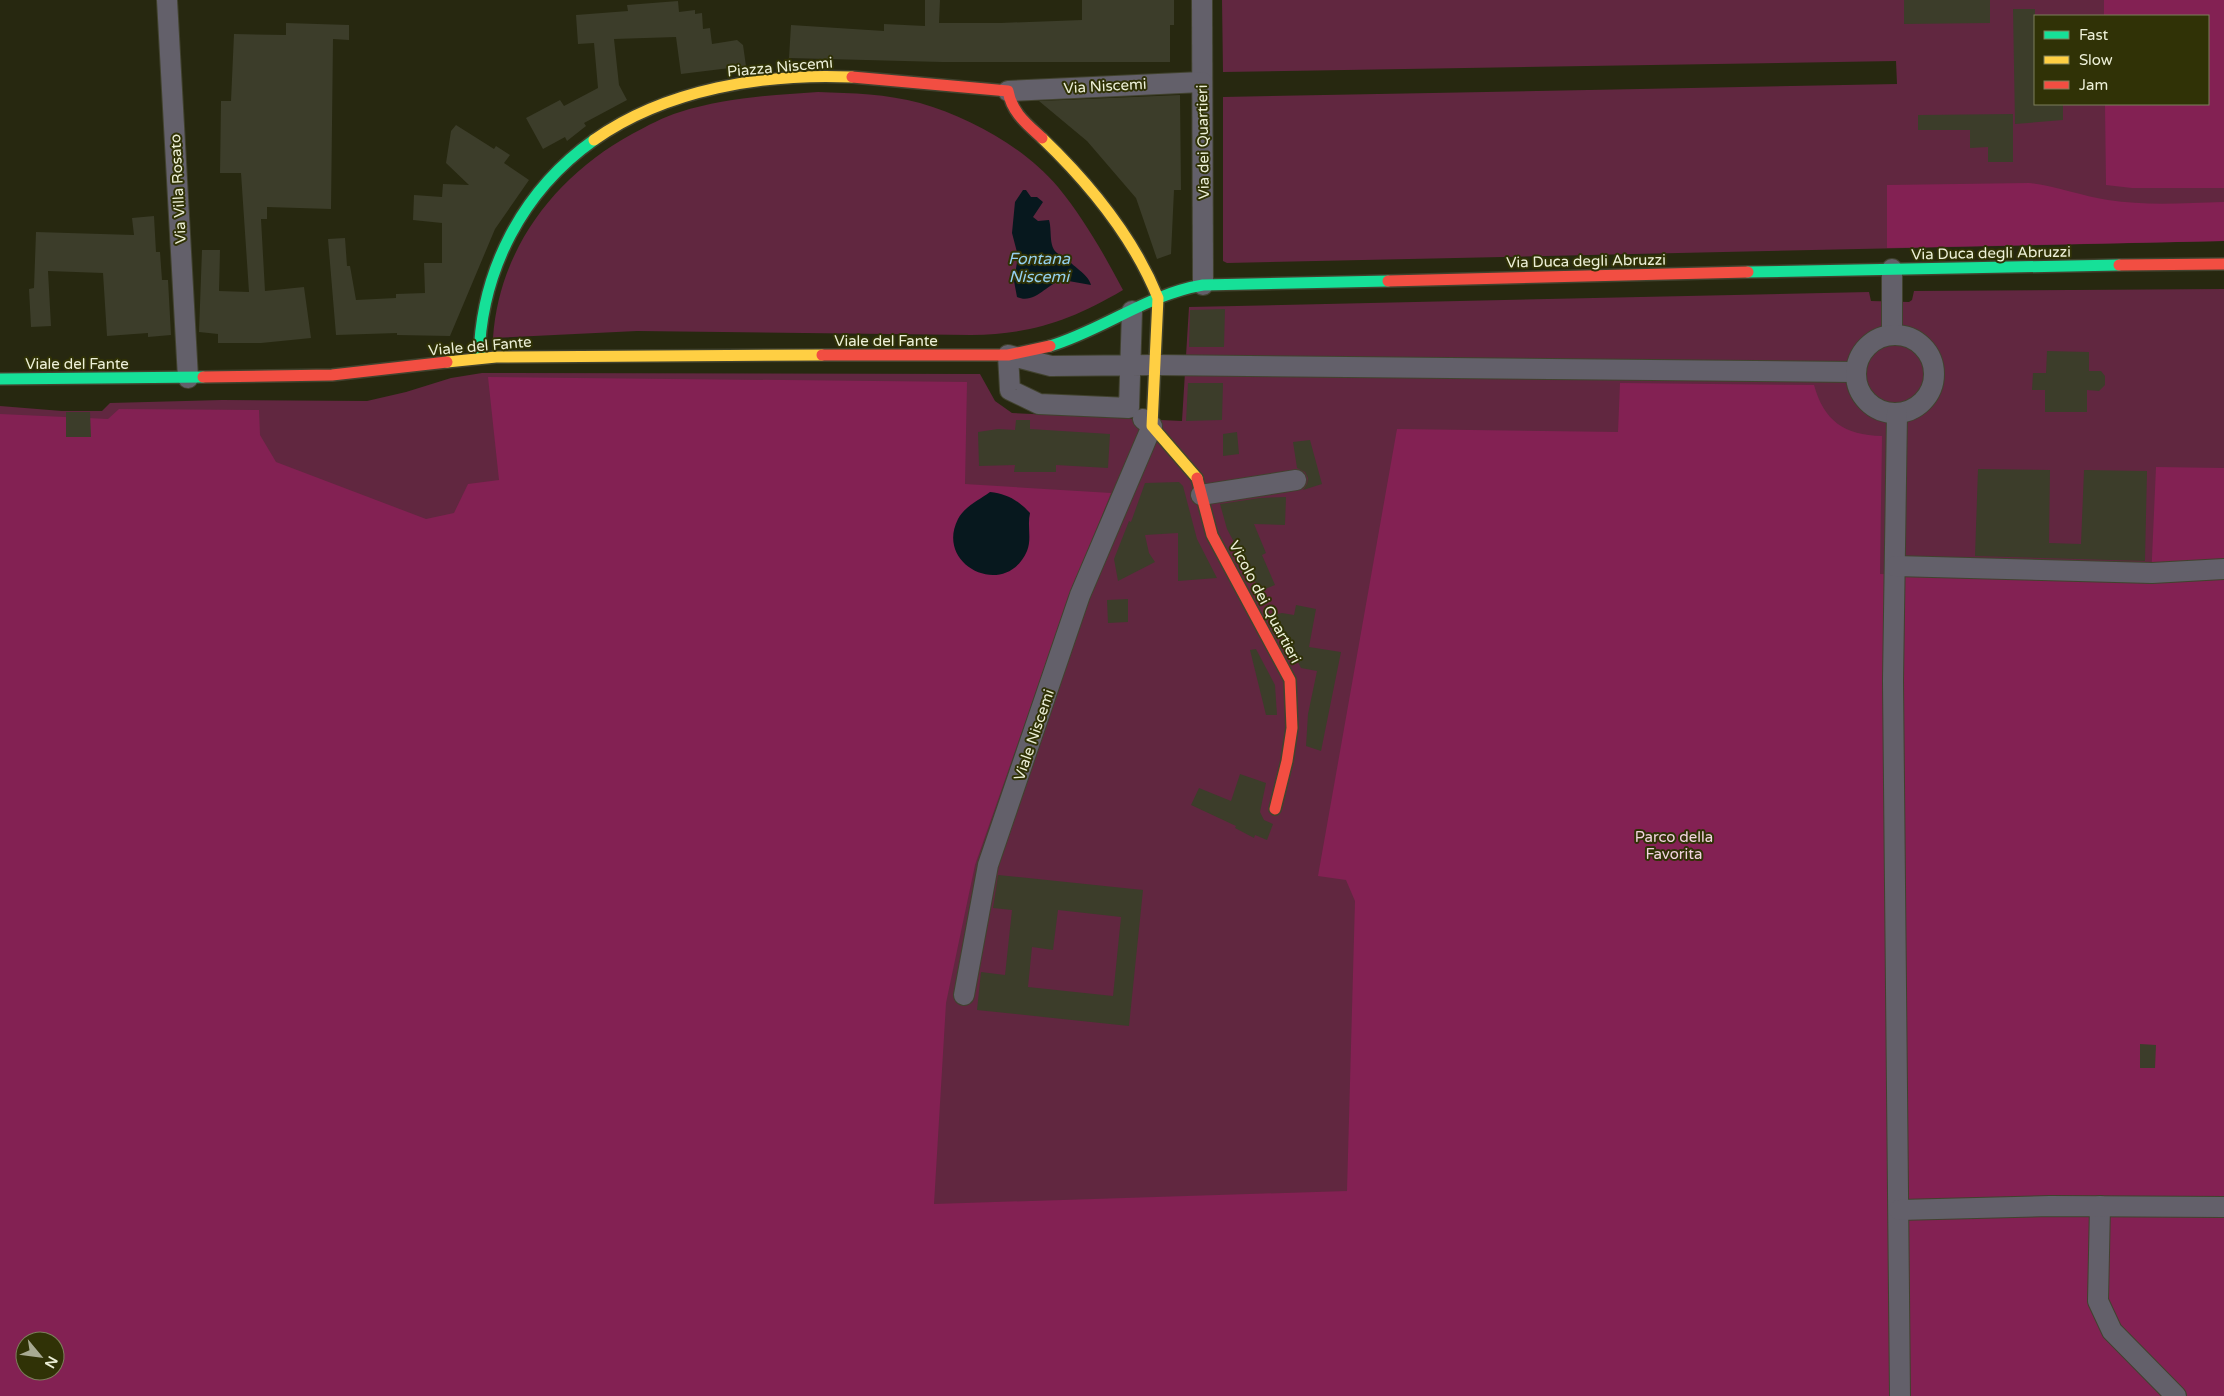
<svg xmlns="http://www.w3.org/2000/svg" width="2224" height="1396" font-family="'Varela Round',sans-serif">
<rect width="100%" height="100%" fill="#272810"/>
<!-- green -->
<g fill="#612740" fill-rule="evenodd">
<path d="M 1222,0 L 2224,0 L 2224,241 L 1227,263 L 1223,261 L 1223,97 L 1897,84 L 1896,61 L 1223,72 ZM 2035,16 L 2208,16 L 2208,104 L 2035,104 Z"/>
<path d="M 818,92 C 852,93 887,94 920,103 C 971,118 1024,147 1058,187 C 1084,219 1104,254 1123,290 C 1070,321 1032,334 971,335 L 637,331 L 493,338 C 499,249 555,176 632,134 C 647,126 663,117 680,112 C 725,98 771,95 818,92 Z"/>
<path d="M 2224,289 L 2224,1396 L 0,1396 L 0,406 L 62,411 L 102,411 L 110,403 L 222,400 L 367,401 L 406,392 L 451,378 L 482,373 L 980,374 L 995,401 L 1012,413 L 1182,421 L 1189,307 L 1869,292 L 1871,301 L 1909,302 L 1912,300 L 1914,291 ZM 25,1341 L 55,1341 L 55,1371 L 25,1371 Z"/>
</g>
<!-- forest -->
<g fill="#832153" fill-rule="evenodd">
<path d="M 2104,0 L 2224,0 L 2224,188 L 2132,188 L 2106,185 L 2105,104 L 2208,104 L 2208,16 L 2104,16 Z"/>
<path d="M 2029,183 C 2056,186 2081,196 2108,200 C 2146,206 2185,203 2224,202 L 2224,241 L 1887,248 L 1887,185 Z"/>
<path d="M 488,377 L 967,382 L 965,484 L 1111,493 L 1070,595 L 975,865 L 946,1003 L 934,1204 L 1347,1191 L 1355,901 L 1346,880 L 1318,876 L 1397,429 L 1618,432 L 1620,383 L 1814,385 C 1824,421 1844,435 1882,436 L 1880,574 L 2151,581 L 2156,467 L 2224,468 L 2224,1396 L 0,1396 L 0,414 L 108,419 L 119,409 L 259,410 L 260,435 L 276,462 L 426,519 L 454,513 L 468,484 L 499,480 ZM 25,1341 L 55,1341 L 55,1371 L 25,1371 Z"/>
</g>
<!-- water -->
<g fill="#07181e">
<path d="M 1023,190 L 1026,190 L 1031,197 L 1037,197 L 1043,202 L 1033,217 L 1038,221 L 1049,220 C 1053,233 1046,253 1065,256 C 1072,267 1088,273 1091,285 L 1063,280 C 1047,283 1035,305 1017,297 L 1014,281 L 1018,256 L 1012,233 L 1015,202 Z"/>
<path d="M 990,492 C 1007,494 1018,500 1030,513 C 1027,526 1032,539 1027,551 C 1006,600 934,566 958,519 C 964,507 979,500 990,492 Z"/>
</g>
<!-- building -->
<g fill="#3c3d2a" fill-rule="evenodd">
<path d="M 925,0 L 940,0 L 939,23 L 1001,23 L 1082,20 L 1082,0 L 1174,0 L 1174,25 L 1170,25 L 1170,62 L 942,62 L 789,58 L 791,25 L 884,31 L 884,24 L 925,26 Z"/>
<path d="M 1904,0 L 1990,0 L 1990,23 L 1904,24 Z"/>
<path d="M 678,1 L 679,12 L 695,10 L 695,14 L 702,13 L 703,29 L 710,28 L 712,44 L 737,40 L 743,45 L 746,66 L 681,74 L 676,37 L 614,39 L 619,85 L 627,100 L 584,123 L 586,126 L 567,141 L 565,137 L 543,149 L 526,118 L 560,100 L 564,106 L 598,88 L 594,43 L 578,44 L 576,15 L 628,11 L 627,5 Z"/>
<path d="M 2013,9 L 2035,9 L 2035,104 L 2063,104 L 2063,120 L 2015,124 Z"/>
<path d="M 286,23 L 349,25 L 349,40 L 333,39 L 331,209 L 267,207 L 267,219 L 261,219 L 265,291 L 304,287 L 311,338 L 261,343 L 218,343 L 218,334 L 199,332 L 202,250 L 220,250 L 219,291 L 249,292 L 241,173 L 220,173 L 221,101 L 231,101 L 234,34 L 286,35 Z"/>
<path d="M 1180,95 L 1181,190 L 1174,190 L 1171,254 L 1157,259 L 1136,198 L 1087,141 L 1039,101 Z"/>
<path d="M 2013,114 L 2013,162 L 1988,162 L 1988,147 L 1970,148 L 1970,130 L 1918,130 L 1918,115 Z"/>
<path d="M 456,125 L 494,149 L 496,146 L 510,155 L 504,163 L 529,180 L 495,229 L 450,336 L 397,335 L 397,333 L 336,335 L 328,239 L 345,238 L 347,266 L 350,266 L 356,300 L 396,298 L 396,294 L 425,293 L 424,263 L 442,263 L 442,223 L 413,220 L 414,195 L 442,197 L 443,184 L 469,185 L 446,163 L 451,131 Z"/>
<path d="M 154,216 L 156,252 L 160,252 L 162,280 L 168,280 L 171,335 L 148,337 L 148,333 L 107,336 L 103,273 L 48,271 L 51,326 L 31,327 L 29,289 L 34,288 L 36,232 L 134,235 L 132,218 Z"/>
<path d="M 1225,309 L 1224,347 L 1189,347 L 1190,310 Z"/>
<path d="M 2047,351 L 2089,352 L 2089,371 L 2101,371 L 2105,376 L 2105,385 L 2099,391 L 2087,390 L 2087,412 L 2045,412 L 2045,390 L 2032,390 L 2033,373 L 2046,373 Z"/>
<path d="M 1188,383 L 1223,383 L 1222,420 L 1186,421 Z"/>
<path d="M 66,412 L 90,412 L 91,437 L 66,437 Z"/>
<path d="M 1016,420 L 1030,420 L 1030,429 L 1110,434 L 1108,468 L 1056,465 L 1056,472 L 1014,472 L 1015,465 L 979,466 L 978,432 L 998,429 L 1015,430 Z"/>
<path d="M 1237,432 L 1239,454 L 1223,456 L 1223,434 Z"/>
<path d="M 1310,440 L 1322,484 L 1303,490 L 1307,484 L 1308,478 L 1305,472 L 1297,468 L 1293,442 Z"/>
<path d="M 1978,469 L 2050,470 L 2049,543 L 2081,544 L 2084,470 L 2147,471 L 2145,561 L 1975,556 Z"/>
<path d="M 1179,482 L 1183,486 L 1197,539 L 1217,578 L 1178,581 L 1178,533 L 1145,535 L 1149,553 L 1155,562 L 1118,581 L 1114,559 L 1129,521 L 1131,522 L 1145,483 Z"/>
<path d="M 1286,497 L 1285,525 L 1254,524 L 1266,553 L 1262,555 L 1275,585 L 1260,591 L 1227,529 L 1220,504 L 1260,498 Z"/>
<path d="M 1128,599 L 1128,622 L 1108,623 L 1107,600 Z"/>
<path d="M 1296,605 L 1316,609 L 1309,647 L 1341,652 L 1321,751 L 1306,746 L 1308,714 L 1317,671 L 1301,668 L 1273,615 L 1282,613 L 1294,615 Z"/>
<path d="M 1256,649 L 1275,685 L 1277,715 L 1266,715 L 1250,650 Z"/>
<path d="M 1240,774 L 1266,783 L 1260,812 L 1264,820 L 1273,824 L 1267,840 L 1255,835 L 1254,838 L 1235,828 L 1236,826 L 1191,805 L 1199,788 L 1231,801 Z"/>
<path d="M 998,875 L 1143,890 L 1129,1026 L 977,1010 L 981,972 L 1005,975 L 1012,910 L 993,908 ZM 1058,910 L 1121,917 L 1113,996 L 1028,987 L 1032,947 L 1053,950 Z"/>
<path d="M 2140,1044 L 2156,1045 L 2155,1068 L 2140,1068 Z"/>
</g>
<g fill="none" stroke-linecap="round" stroke-linejoin="round">
<!-- street casing -->
<g stroke="#41422e" stroke-width="22">
<g id="street">
<path d="M 167,0 L 188,378"/>
<path d="M 1202,0 L 1203,285"/>
<path d="M 1008,91 L 1202,82"/>
<path d="M 1892,269 L 1892,335"/>
<path d="M 1132,311 L 1129,408 L 1039,404 L 1010,390 L 1008,355 L 1051,366 L 1156,365 L 1856,372"/>
<circle cx="1895" cy="374" r="39"/>
<path d="M 1897,413 L 1893,681 L 1900,1396"/>
<path d="M 1201,495 L 1296,480"/>
<path d="M 1895,566 L 2152,573 L 2224,569"/>
<path d="M 964,995 L 988,865 L 1080,595 L 1152,426 L 1143,419"/>
<path d="M 2100,1206 L 2098,1301 L 2112,1331 L 2176,1396"/>
<path d="M 1899,1210 L 2050,1206 L 2224,1207"/>
</g>
</g>
<!-- fast casing -->
<g stroke="#41422e" stroke-width="14">
<g id="fast">
<path d="M 1748,272 L 2119,265"/>
<path d="M 1050,346 C 1103,330 1148,294 1203,285 L 1388,281"/>
<path d="M 479,358 C 481,271 522,191 594,140"/>
<path d="M 0,379 L 203,377"/>
</g>
</g>
<!-- slow casing -->
<g stroke="#41422e" stroke-width="14">
<g id="slow">
<path d="M 1042,138 C 1090,184 1133,236 1158,298 L 1152,426 L 1197,478"/>
<path d="M 594,140 C 666,89 765,73 852,77"/>
<path d="M 447,362 L 496,357 L 822,355"/>
</g>
</g>
<!-- jam casing -->
<g stroke="#41422e" stroke-width="14">
<g id="jam">
<path d="M 852,77 L 1008,91 C 1012,113 1027,124 1042,138"/>
<path d="M 2119,265 L 2224,264"/>
<path d="M 1388,281 L 1748,272"/>
<path d="M 822,355 L 1008,355 L 1050,346"/>
<path d="M 203,377 L 332,375 L 447,362"/>
<path d="M 1197,478 L 1212,535 L 1290,680 L 1292,728 L 1287,761 L 1275,809"/>
</g>
</g>
<!-- street -->
<use href="#street" stroke="#63606a" stroke-width="20"/>
<!-- fast -->
<use href="#fast" stroke="#16e098" stroke-width="11"/>
<!-- slow -->
<use href="#slow" stroke="#ffcf43" stroke-width="11"/>
<!-- jam -->
<use href="#jam" stroke="#f24e42" stroke-width="11"/>
</g>
<g text-anchor="middle" stroke-width="4" stroke-linejoin="round" paint-order="stroke">
<!-- street labels -->
<g font-size="15" fill="#edf0d8" stroke="#303206">
<text transform="translate(780 67) rotate(-5)" y="5">Piazza Niscemi</text>
<text transform="translate(1105 86) rotate(-3)" y="5">Via Niscemi</text>
<text transform="translate(1203 142) rotate(-91)" y="5">Via dei Quartieri</text>
<text transform="translate(178 189) rotate(-93)" y="5">Via Villa Rosato</text>
<text transform="translate(1991 253) rotate(-1)" y="5">Via Duca degli Abruzzi</text>
<text transform="translate(1586 261) rotate(-1)" y="5">Via Duca degli Abruzzi</text>
<text x="886" y="346">Viale del Fante</text>
<text transform="translate(480 346) rotate(-5)" y="5">Viale del Fante</text>
<text x="77" y="369">Viale del Fante</text>
<text transform="translate(1265 602) rotate(62)" y="5">Vicolo dei Quartieri</text>
<text transform="translate(1034 735) rotate(-71)" y="5">Viale Niscemi</text>
</g>
<!-- park labels -->
<g font-size="15" fill="#f3d4e0" stroke="#303206">
<text x="1674" y="842">Parco della<tspan x="1674" dy="17">Favorita</tspan></text>
</g>
<!-- water labels -->
<g font-size="16" font-style="italic" fill="#94d0ef" stroke="#303206">
<text x="1039" y="264">Fontana<tspan x="1039" dy="18">Niscemi</tspan></text>
</g>
</g>
<!-- legend -->
<rect x="2034" y="15" width="175" height="90" fill="#303206" stroke="#7c7e5a"/>
<rect x="2044" y="31" width="25" height="8" fill="#16e098" stroke="#7c7e5a"/>
<text x="2079" y="40" font-size="15" fill="#edf0d8">Fast</text>
<rect x="2044" y="56" width="25" height="8" fill="#ffcf43" stroke="#7c7e5a"/>
<text x="2079" y="65" font-size="15" fill="#edf0d8">Slow</text>
<rect x="2044" y="81" width="25" height="8" fill="#f24e42" stroke="#7c7e5a"/>
<text x="2079" y="90" font-size="15" fill="#edf0d8">Jam</text>
<!-- north arrow -->
<g transform="translate(40 1356) rotate(119)"><circle r="24" fill="#303206" stroke="#7c7e5a"/>
<path d="M0-4L9 19L0 12L-9 19Z" fill="#a8aa92"/>
<text y="-8" font-size="14" font-weight="bold" text-anchor="middle" fill="#edf0d8">N</text>
</g>
</svg>
